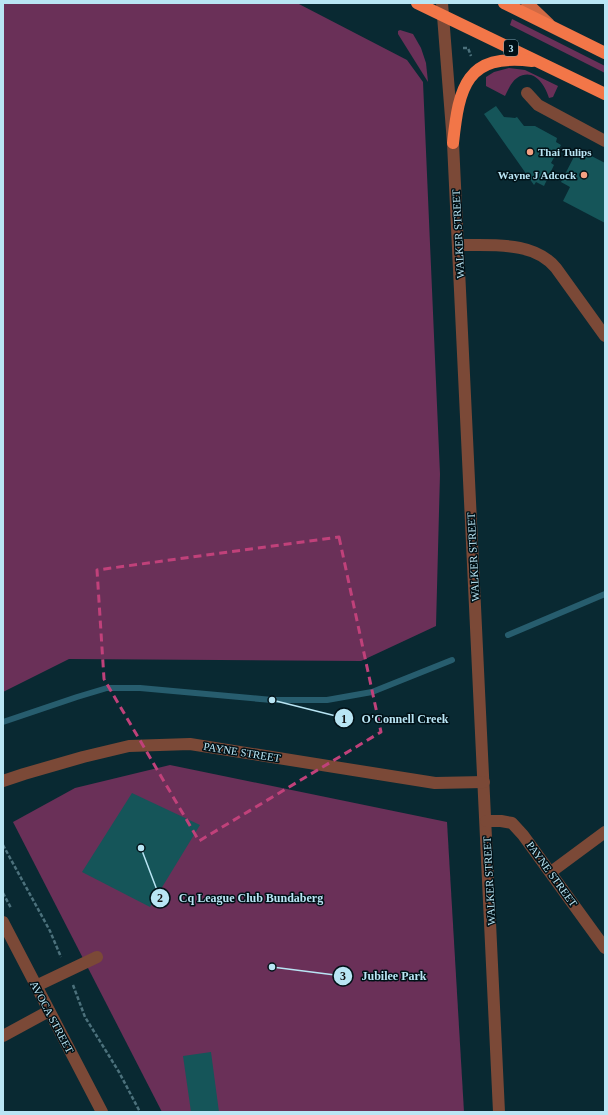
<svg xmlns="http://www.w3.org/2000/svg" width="608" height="1115" font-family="'Times New Roman',serif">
<rect width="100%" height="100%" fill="#092932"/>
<!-- green -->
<g fill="#6a3058">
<path d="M 3,3 L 297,3 L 407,60 L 423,82 L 440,474 L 436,626 L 361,661 L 69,659 L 3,692 Z"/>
<path d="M 512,19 L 605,66 L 605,73 L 510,25 Z"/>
<path d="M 400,30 L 413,34 L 421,48 L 426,63 L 428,82 L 398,34 L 398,31 Z"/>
<path d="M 509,68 L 525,70 L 558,86 L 553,97 L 549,98 C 545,85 534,67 517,78 C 512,81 508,90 505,96 L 486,86 L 486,77 L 494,72 Z"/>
<path d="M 170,765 L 447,822 L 464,1112 L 162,1112 L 13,822 L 75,788 Z"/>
</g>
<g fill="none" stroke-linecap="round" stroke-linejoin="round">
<!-- stream -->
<g stroke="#275d6e" stroke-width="6">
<path d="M 508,635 L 605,594"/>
<path d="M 3,722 L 77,697 L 107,688 L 140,688 L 272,700 L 327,700 L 372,692 L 452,660"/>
</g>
</g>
<!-- building -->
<g fill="#155559">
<path d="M 496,106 L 504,117 L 515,118 L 517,117 L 524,126 L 535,126 L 557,138 L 556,142 L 561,145 L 551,163 L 554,165 L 544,186 L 536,182 L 534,185 L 484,114 Z"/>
<path d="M 578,149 L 605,163 L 605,223 L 563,201 L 570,187 L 561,182 Z"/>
<path d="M 132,793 L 200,825 L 150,907 L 82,872 Z"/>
<path d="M 211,1052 L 219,1112 L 191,1112 L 183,1056 Z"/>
</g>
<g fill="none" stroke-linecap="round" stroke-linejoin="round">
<!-- path -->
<g stroke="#4c717c" stroke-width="2.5" stroke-dasharray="4 2" stroke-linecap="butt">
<path d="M 463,48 L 468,48 L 471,56"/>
<path d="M 3,845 L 50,931 L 61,957"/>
<path d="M 3,893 L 11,908"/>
<path d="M 73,985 L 85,1017 L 119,1072 L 140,1112"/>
</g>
<!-- minor -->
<g stroke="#7b4937" stroke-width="12">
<path d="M 442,3 L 453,143 L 499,1112"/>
<path d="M 527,93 L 538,105 L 605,141"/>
<path d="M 458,245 C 491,246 533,240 556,268 L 605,336"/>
<path d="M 3,781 L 24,774 L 83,757 L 129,746 L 190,744 L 435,783 L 484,782"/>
<path d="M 486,821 L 501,821 L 512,823 L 523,835 L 605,948"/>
<path d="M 551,872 L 605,832"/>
<path d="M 3,922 L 102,1112"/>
<path d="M 36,986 L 97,957"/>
<path d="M 3,1036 L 49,1011"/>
</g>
<!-- major -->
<path stroke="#d06a44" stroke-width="12" d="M 527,3 L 549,24"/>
<!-- highway -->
<g stroke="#f27648" stroke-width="12">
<path d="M 417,3 L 605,94"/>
<path d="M 504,3 L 605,53"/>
<path d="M 453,143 C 459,87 466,53 532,61"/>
</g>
</g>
<!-- marked area -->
<path fill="none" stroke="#c0417a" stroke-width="3" stroke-dasharray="8 5" stroke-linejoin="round" d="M 339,537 L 381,732 L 199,841 L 104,679 L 97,570 Z"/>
<!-- markers -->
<g fill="#f3a082" stroke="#001117" stroke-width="1.5">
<circle cx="530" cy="152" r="4"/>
<circle cx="584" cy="175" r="4"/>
</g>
<g text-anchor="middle" stroke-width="3" stroke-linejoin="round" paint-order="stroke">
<!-- shield labels -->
<rect fill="#001117" stroke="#82a5b2" stroke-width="1" x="504" y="40" width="14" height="16" rx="3"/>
<g font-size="10" font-weight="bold" fill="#b9e5f4">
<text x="511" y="52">3</text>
</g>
<!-- poi labels -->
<g font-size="11" font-weight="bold" fill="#b9e5f4" stroke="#001117" text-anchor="start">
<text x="538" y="156">Thai Tulips</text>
<text x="576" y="179" text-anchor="end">Wayne J Adcock</text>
</g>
<!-- street labels -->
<g font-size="11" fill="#b9e5f4" stroke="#001117">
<text transform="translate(458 234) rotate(-93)" y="4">WALKER STREET</text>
<text transform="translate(473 557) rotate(-93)" y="4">WALKER STREET</text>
<text transform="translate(242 752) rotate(9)" y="4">PAYNE STREET</text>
<text transform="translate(552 874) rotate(54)" y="4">PAYNE STREET</text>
<text transform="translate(489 881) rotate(-93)" y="4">WALKER STREET</text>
<text transform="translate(52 1017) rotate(62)" y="4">AVOCA STREET</text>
</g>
</g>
<!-- callouts -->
<path fill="none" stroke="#b9e5f4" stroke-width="1.5" d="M272 700L344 718M141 848L160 898M272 967L343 976"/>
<g fill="#b9e5f4" stroke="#001117" stroke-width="1.5">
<circle cx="272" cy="700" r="4"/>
<circle cx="141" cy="848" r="4"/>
<circle cx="272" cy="967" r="4"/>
<circle cx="344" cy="718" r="10"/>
<circle cx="160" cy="898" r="10"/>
<circle cx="343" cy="976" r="10"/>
</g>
<g font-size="12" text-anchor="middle" font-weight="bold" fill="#111">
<text x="344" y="723">1</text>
<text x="160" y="902">2</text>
<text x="343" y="980">3</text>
</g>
<g font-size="12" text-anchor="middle" font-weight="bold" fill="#b9e5f4" stroke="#001117" stroke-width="3" stroke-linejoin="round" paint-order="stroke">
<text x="405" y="723">O'Connell Creek</text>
<text x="251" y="902">Cq League Club Bundaberg</text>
<text x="394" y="980">Jubilee Park</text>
</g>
<!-- border -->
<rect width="608" height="1115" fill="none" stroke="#b9e5f4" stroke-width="8"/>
</svg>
